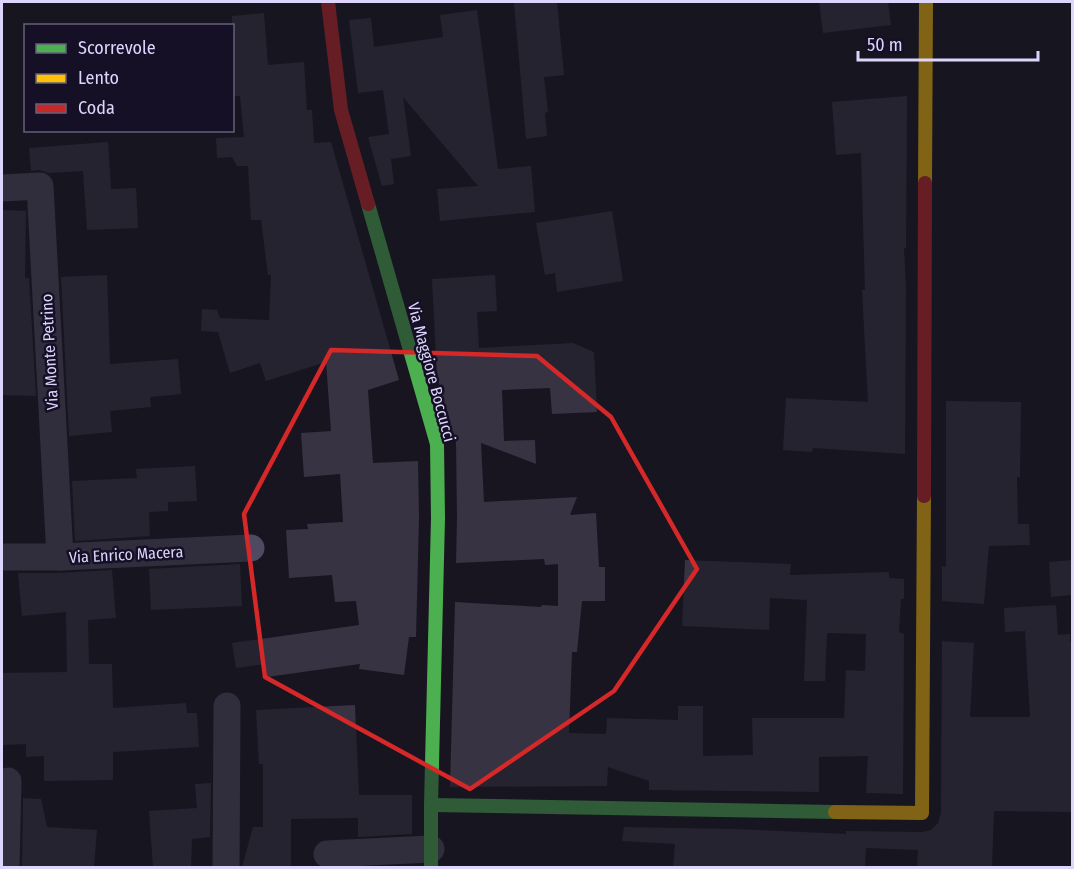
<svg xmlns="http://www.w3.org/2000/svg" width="1074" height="869" font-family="'Fira Sans Condensed',sans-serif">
<rect width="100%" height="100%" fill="#181520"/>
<!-- building -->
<g fill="#373342">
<path d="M 514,2 L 557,2 L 564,75 L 544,77 L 548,112 L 545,113 L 547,136 L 526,139 Z"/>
<path d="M 819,2 L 888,2 L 891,25 L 823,33 Z"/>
<path d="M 477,10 L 498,169 L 531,166 L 535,212 L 440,221 L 437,189 L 478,186 L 403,97 L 411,156 L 391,159 L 394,184 L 382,186 L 368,137 L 389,134 L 383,90 L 358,93 L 349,20 L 371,18 L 374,47 L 443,37 L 440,15 Z"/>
<path d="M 264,13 L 268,65 L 304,62 L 307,110 L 312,110 L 314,143 L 331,142 L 399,380 L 368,390 L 373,463 L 418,461 L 419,518 L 416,637 L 409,637 L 404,675 L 359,669 L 360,664 L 267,677 L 265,664 L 236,668 L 232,643 L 359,625 L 356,601 L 335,602 L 332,575 L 289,578 L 286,530 L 308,529 L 307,524 L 343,522 L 340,474 L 304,477 L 301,433 L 331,431 L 326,362 L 266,381 L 260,363 L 230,373 L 218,332 L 201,331 L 202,309 L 217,310 L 220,318 L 269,320 L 271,275 L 268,275 L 261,220 L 251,220 L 248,166 L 237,166 L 232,157 L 217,158 L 216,138 L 244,137 L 240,96 L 232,96 L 232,16 Z"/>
<path d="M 907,96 L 906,248 L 904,248 L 906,288 L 905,454 L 813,448 L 812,452 L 783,450 L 786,398 L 868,402 L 862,290 L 865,290 L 861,153 L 836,155 L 832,102 Z"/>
<path d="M 108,142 L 111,189 L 136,188 L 138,228 L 87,230 L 83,171 L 48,173 L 40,170 L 31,171 L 29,148 Z"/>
<path d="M 2,210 L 26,211 L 25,278 L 29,278 L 36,396 L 2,395 Z"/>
<path d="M 612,211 L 623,281 L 557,292 L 555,273 L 545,275 L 536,223 Z"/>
<path d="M 107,275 L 110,364 L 178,359 L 181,394 L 150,397 L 151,407 L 110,411 L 112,432 L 69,436 L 61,277 Z"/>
<path d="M 495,275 L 497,311 L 477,312 L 479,348 L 573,343 L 594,352 L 597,412 L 552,414 L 550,388 L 502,390 L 504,441 L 535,440 L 536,464 L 481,443 L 484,502 L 577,497 L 570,515 L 596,513 L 599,567 L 605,567 L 605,601 L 582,601 L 577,652 L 572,652 L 569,733 L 606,734 L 607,718 L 678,720 L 678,706 L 703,706 L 703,756 L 753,755 L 752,718 L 844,718 L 846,670 L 865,671 L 866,634 L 827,633 L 825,681 L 804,681 L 807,600 L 770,598 L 769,630 L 682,626 L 685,560 L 791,564 L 790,575 L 889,572 L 889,578 L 904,579 L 904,599 L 901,599 L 899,632 L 904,634 L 903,794 L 866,793 L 868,756 L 819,757 L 819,792 L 649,790 L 649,781 L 608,767 L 607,786 L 450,787 L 455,602 L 541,607 L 542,605 L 558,606 L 558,564 L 545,565 L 544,559 L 456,563 L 457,518 L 456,443 L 437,376 L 432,279 Z"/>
<path d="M 946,401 L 1021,402 L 1020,477 L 1017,477 L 1018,524 L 1029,524 L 1030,545 L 989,546 L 984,604 L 942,601 L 942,566 L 946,567 Z"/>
<path d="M 195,466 L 197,501 L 168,502 L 168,511 L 149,512 L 150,536 L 75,541 L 72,481 L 137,478 L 136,469 Z"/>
<path d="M 1072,560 L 1072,595 L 1051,597 L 1049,562 Z"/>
<path d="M 240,564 L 242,606 L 151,610 L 149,569 Z"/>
<path d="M 112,570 L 116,618 L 88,620 L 89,664 L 112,664 L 113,708 L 186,703 L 187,713 L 197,713 L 199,747 L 113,752 L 113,780 L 44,781 L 44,756 L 26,757 L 26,744 L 2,745 L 2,673 L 67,672 L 66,612 L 22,616 L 18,573 L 61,573 Z"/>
<path d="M 1056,605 L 1058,635 L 1070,634 L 1070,642 L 1072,642 L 1072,812 L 994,811 L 992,867 L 917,867 L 918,850 L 866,848 L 865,867 L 673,867 L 675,844 L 622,841 L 624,827 L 733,829 L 846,834 L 846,831 L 922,832 L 931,830 L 938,823 L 941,813 L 942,641 L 974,643 L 970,717 L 1030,717 L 1025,631 L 1005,632 L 1004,608 Z"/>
<path d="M 355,705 L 359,795 L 412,795 L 412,834 L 358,837 L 358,818 L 291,819 L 291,867 L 242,867 L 253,827 L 263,827 L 263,764 L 259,764 L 256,710 Z"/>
<path d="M 211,783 L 210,837 L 192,839 L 191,867 L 153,867 L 149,811 L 197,808 L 195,784 Z"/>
<path d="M 23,798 L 41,799 L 47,827 L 97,830 L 94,867 L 22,867 Z"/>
</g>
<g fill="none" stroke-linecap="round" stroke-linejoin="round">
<!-- street -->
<g stroke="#4e4a61" stroke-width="27">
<path d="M 2,188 L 40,186 L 60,557"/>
<path d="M 2,557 L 60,557 L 251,548"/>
<path d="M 327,854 L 431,849"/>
<path d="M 6,868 L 8,781"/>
<path d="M 226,868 L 227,706"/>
</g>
<!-- fast -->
<g stroke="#4caf50" stroke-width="14">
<path d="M 368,204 L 437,444 L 438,518 L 431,805 L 431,868"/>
<path d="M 431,805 L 835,812"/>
</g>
<!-- slow -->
<g stroke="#ffc107" stroke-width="14">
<path d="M 925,183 L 926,2"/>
<path d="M 835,812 L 922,813 L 924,496"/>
</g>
<!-- jam -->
<g stroke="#c62828" stroke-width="14">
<path d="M 328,2 L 341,110 L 368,204"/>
<path d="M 924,496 L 925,183"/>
</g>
</g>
<!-- marked area -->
<path d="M0 0H1074V869H0ZM 331,350 L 537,356 L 611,417 L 697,569 L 614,691 L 470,789 L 265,677 L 244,514 Z" fill="#181520" fill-opacity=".55" fill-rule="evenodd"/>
<path fill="none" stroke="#d62828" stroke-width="4.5" stroke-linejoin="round" d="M 331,350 L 537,356 L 611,417 L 697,569 L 614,691 L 470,789 L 265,677 L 244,514 Z"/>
<g text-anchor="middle" stroke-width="5" stroke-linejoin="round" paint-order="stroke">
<!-- street labels -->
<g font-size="16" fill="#ded5fd" stroke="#151025">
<text transform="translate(49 352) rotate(-93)" y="6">Via Monte Petrino</text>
<text transform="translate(432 372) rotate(75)" y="6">Via Maggiore Boccucci</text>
<text transform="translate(126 554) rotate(-3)" y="6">Via Enrico Macera</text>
</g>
</g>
<!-- border -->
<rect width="1074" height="869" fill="none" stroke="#ded5fd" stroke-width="6"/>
<!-- legend -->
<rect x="24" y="24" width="210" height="108" fill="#151025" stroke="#655f7b" stroke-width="1.5"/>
<rect x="36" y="44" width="30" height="9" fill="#4caf50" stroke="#655f7b" stroke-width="1.5"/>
<text x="78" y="54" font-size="18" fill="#ded5fd">Scorrevole</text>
<rect x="36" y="74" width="30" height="9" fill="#ffc107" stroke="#655f7b" stroke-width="1.5"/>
<text x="78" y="84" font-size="18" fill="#ded5fd">Lento</text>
<rect x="36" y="104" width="30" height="9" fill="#c62828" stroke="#655f7b" stroke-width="1.5"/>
<text x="78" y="114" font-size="18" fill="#ded5fd">Coda</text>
<!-- scale -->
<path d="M858 51v9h180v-9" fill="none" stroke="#ded5fd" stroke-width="3"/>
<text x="867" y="51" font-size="18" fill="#ded5fd" stroke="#151025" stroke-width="4.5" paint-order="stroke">50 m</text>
</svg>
